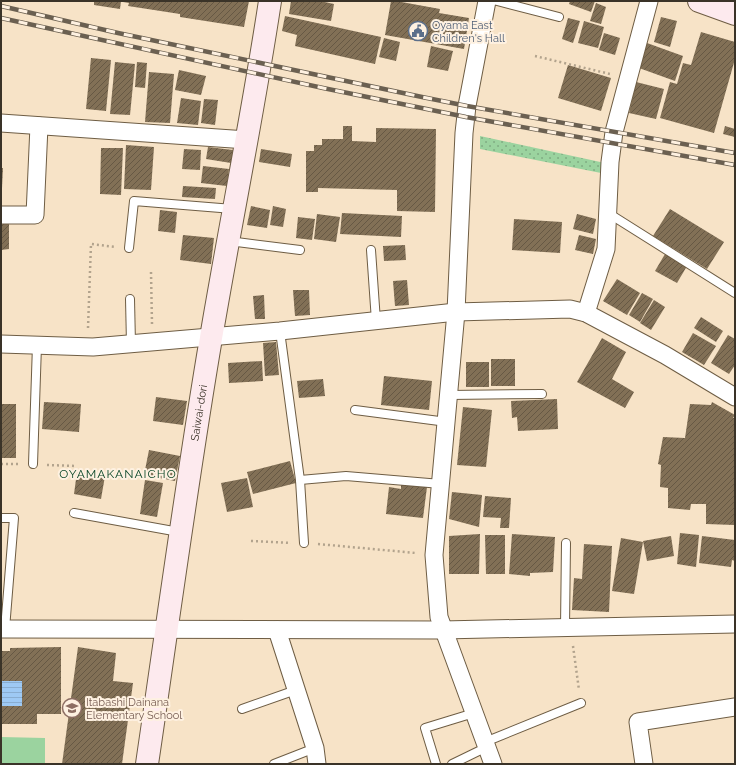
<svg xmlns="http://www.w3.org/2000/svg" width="736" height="765" font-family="Raleway,sans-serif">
<defs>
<pattern id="grass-dots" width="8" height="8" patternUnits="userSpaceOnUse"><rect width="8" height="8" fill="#9bd39f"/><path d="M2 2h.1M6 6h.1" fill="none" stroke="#7fac82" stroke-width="1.8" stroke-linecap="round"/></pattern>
<pattern id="water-rules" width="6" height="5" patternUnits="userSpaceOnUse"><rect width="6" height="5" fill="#9ec9f4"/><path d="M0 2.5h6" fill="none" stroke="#89add1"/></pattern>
<pattern id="building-hatch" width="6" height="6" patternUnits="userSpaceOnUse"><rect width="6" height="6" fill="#827056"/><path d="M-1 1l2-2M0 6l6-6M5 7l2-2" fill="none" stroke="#665844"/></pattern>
</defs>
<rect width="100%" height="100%" fill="#f7e3c7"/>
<!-- grass -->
<path fill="url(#grass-dots)" d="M 480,136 L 605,163 L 601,173 L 480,149 Z"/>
<!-- garden -->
<path fill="#9bd39f" d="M 1,737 L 45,738 L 45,764 L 1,764 Z"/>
<!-- water -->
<rect fill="url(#water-rules)" x="1" y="681" width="21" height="25"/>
<!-- building -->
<g fill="url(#building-hatch)">
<path d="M 94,1 L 121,1 L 120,9 L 94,5 Z"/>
<path d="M 123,1 L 249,1 L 244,27 L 180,17 L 180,14 L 128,6 L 129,3 L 123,2 Z"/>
<path d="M 291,1 L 320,1 L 334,4 L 331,21 L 289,14 Z"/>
<path d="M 391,1 L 396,1 L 440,9 L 439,13 L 469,18 L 464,49 L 385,35 Z"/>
<path d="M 570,1 L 595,1 L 591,12 L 569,4 Z"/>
<path d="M 596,3 L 606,7 L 601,24 L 590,21 Z"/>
<path d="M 285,16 L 381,37 L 375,64 L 295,46 L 297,35 L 282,31 Z"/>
<path d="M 661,17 L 677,21 L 670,47 L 654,42 Z"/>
<path d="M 568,18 L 580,21 L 573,43 L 562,39 Z"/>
<path d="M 584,21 L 604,27 L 598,48 L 578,43 Z"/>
<path d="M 701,32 L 735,42 L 735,59 L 714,133 L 660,118 L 670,82 L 677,84 L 683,63 L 691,65 Z"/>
<path d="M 604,33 L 620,38 L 615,55 L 599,50 Z"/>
<path d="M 384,38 L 400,42 L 396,61 L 379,57 Z"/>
<path d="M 647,43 L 683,56 L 675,81 L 639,68 Z"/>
<path d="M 431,46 L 453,51 L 448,71 L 427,67 Z"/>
<path d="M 91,58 L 111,60 L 106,111 L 86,109 Z"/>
<path d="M 115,62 L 135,64 L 130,115 L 110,114 Z"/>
<path d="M 137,62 L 147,63 L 145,88 L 135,87 Z"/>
<path d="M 568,65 L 611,78 L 601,111 L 558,98 Z"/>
<path d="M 179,70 L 206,76 L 201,95 L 175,90 Z"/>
<path d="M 149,72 L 174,74 L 170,123 L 145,122 Z"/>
<path d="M 636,82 L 664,89 L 656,119 L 629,113 Z"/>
<path d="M 181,98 L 201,101 L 198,125 L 177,123 Z"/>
<path d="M 204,99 L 218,100 L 215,125 L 201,123 Z"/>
<path d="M 343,126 L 352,126 L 352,141 L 376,142 L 376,128 L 436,129 L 435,212 L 397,211 L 397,190 L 318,188 L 318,192 L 306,192 L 306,151 L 314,151 L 314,145 L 322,145 L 322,139 L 343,139 Z"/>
<path d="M 725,126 L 735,129 L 735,137 L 723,134 Z"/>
<path d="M 126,145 L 154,147 L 151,190 L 124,189 Z"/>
<path d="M 208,147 L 233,150 L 231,163 L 206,159 Z"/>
<path d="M 101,148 L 123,148 L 121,195 L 100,194 Z"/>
<path d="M 184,149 L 201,150 L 200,170 L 182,169 Z"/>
<path d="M 261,149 L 292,154 L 290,167 L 259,162 Z"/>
<path d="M 203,166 L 229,169 L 227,186 L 201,183 Z"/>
<path d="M 1,168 L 3,168 L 2,188 L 1,188 Z"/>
<path d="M 183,186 L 216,188 L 215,199 L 182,197 Z"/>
<path d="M 251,206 L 270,210 L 267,228 L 247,225 Z"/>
<path d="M 273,206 L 286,209 L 283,227 L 270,225 Z"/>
<path d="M 670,209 L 724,242 L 707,269 L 653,236 Z"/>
<path d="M 160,210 L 177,212 L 175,233 L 158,231 Z"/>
<path d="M 342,213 L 402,216 L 401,237 L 340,234 Z"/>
<path d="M 317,214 L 340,217 L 336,242 L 314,239 Z"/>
<path d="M 577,214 L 596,219 L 593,234 L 573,229 Z"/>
<path d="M 298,217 L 315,219 L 312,240 L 296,238 Z"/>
<path d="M 514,219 L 562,222 L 560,253 L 512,250 Z"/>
<path d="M 1,222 L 9,222 L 9,249 L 1,250 Z"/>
<path d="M 183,235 L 214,238 L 211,264 L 180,260 Z"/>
<path d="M 579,235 L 596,239 L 593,254 L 575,250 Z"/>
<path d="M 405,245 L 406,260 L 384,261 L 383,246 Z"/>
<path d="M 665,254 L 687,266 L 677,283 L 655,271 Z"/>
<path d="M 617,279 L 640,293 L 627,315 L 603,301 Z"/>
<path d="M 407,280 L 409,305 L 395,306 L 393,281 Z"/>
<path d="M 293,290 L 309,290 L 310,315 L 295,316 Z"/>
<path d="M 642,293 L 653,299 L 640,322 L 629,315 Z"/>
<path d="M 264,295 L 265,319 L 255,319 L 253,296 Z"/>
<path d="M 654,300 L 665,307 L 651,330 L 640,323 Z"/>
<path d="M 701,317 L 723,331 L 716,342 L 694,328 Z"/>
<path d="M 693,333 L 716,346 L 704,365 L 682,352 Z"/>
<path d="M 728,335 L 735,339 L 735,365 L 729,374 L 711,363 Z"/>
<path d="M 602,338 L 626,352 L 612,379 L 634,392 L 625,408 L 577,382 Z"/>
<path d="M 276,342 L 279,375 L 265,376 L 263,343 Z"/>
<rect x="491" y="359" width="24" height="27"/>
<path d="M 262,361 L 263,381 L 229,383 L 228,363 Z"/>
<rect x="466" y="362" width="23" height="25"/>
<path d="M 384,376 L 432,381 L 429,410 L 381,405 Z"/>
<path d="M 323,379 L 325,396 L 299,398 L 297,381 Z"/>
<path d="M 156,397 L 187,401 L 183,425 L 153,421 Z"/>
<path d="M 557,399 L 558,429 L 518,431 L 517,417 L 512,418 L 511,401 Z"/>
<path d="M 44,402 L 81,404 L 79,432 L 42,429 Z"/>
<path d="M 712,402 L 735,415 L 733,418 L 735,418 L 734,525 L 706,524 L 706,504 L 691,504 L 690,510 L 668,508 L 668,488 L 660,487 L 661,465 L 658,464 L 663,437 L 685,438 L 690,404 L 711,405 Z"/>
<rect x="1" y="404" width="15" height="54"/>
<path d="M 463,407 L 492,410 L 486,467 L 457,465 Z"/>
<path d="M 149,450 L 180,456 L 175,481 L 144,475 Z"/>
<path d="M 290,461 L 296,483 L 253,494 L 247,472 Z"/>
<path d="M 77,472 L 105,476 L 101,499 L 74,494 Z"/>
<path d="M 247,478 L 253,507 L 227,512 L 221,483 Z"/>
<path d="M 145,480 L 163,483 L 157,517 L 140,514 Z"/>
<path d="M 401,483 L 427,487 L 423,518 L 386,514 L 389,487 L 401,489 Z"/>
<path d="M 452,492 L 482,495 L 479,527 L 449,519 Z"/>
<path d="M 485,496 L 511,498 L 509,528 L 500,528 L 501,518 L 483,517 Z"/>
<path d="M 680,533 L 699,535 L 696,567 L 677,564 Z"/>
<path d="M 480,534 L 479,574 L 449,574 L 449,536 Z"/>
<path d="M 512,534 L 555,537 L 553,572 L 530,573 L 530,576 L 509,574 Z"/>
<path d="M 485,535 L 505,535 L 505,574 L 486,574 Z"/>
<path d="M 671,536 L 674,556 L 647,561 L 643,541 Z"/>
<path d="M 702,536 L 735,540 L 735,561 L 732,560 L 731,567 L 699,563 Z"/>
<path d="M 621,538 L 643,542 L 634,594 L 612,591 Z"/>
<path d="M 584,544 L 612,546 L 609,612 L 572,610 L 574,578 L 582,579 Z"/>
<path d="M 61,647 L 61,714 L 37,714 L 37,724 L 1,724 L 1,706 L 22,706 L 22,681 L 1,681 L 1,651 L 10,651 L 10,648 Z"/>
<path d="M 78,647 L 116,653 L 113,681 L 133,683 L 122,764 L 62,764 Z"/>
</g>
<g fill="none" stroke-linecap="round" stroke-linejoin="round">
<!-- lane casing -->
<g stroke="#6e5d44" stroke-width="10">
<g id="lane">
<path d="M 497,1 L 559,17"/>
<path d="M 608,213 L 735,293"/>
<path d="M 229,241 L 300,250"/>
<path d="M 129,248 L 134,201 L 233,209"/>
<path d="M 371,250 L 376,321"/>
<path d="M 130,299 L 131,344"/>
<path d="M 280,331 L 300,480 L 304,543"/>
<path d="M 449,395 L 542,394"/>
<path d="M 355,410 L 447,422"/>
<path d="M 33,464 L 37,345"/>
<path d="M 300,480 L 346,476 L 441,484"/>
<path d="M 74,513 L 179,532"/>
<path d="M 1,518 L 14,518 L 5,629"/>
<path d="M 565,627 L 566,543"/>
<path d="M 242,709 L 296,690"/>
<path d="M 485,742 L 581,703"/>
<path d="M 274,764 L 315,748"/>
<path d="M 436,764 L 425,728 L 474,713"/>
<path d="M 452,764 L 487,747"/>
</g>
</g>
<!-- street casing -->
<g stroke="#6e5d44" stroke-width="19">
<g id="street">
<path d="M 487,1 L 467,106 L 464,133 L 456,312 L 434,555 L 439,617 L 493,764"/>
<path d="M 1,123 L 247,140"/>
<path d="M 1,215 L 35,215 L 39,126"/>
<path d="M 586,313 L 606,249 L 610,162 L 614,132 L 649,1"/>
<path d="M 1,344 L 93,347 L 280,331 L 456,312 L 570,309 L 586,313 L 665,355 L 735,397"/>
<path d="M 1,629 L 442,630 L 735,624"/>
<path d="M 277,630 L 315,748 L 317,764"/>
<path d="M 644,764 L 638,722 L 735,707"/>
</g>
</g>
<!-- secondary casing -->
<g stroke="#6e5d44" stroke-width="24">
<g id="secondary">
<path d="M 699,1 L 735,14"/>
<path id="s1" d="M 147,764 C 168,622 187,479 211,338 C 230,225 253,114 270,1"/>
</g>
</g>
<!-- path -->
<g stroke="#b2a38d" stroke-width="2.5" stroke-dasharray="2 3" stroke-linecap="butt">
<path d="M 535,56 L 610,74"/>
<path d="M 151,272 L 152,324"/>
<path d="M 88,328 L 91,244 L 116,247"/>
<path d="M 1,464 L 18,464"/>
<path d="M 47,465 L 76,466"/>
<path d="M 251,541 L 291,543"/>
<path d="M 318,544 L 416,553"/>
<path d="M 573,646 L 579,690"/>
</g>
<!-- lane -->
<use href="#lane" stroke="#fff" stroke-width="8"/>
<!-- street -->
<use href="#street" stroke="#fff" stroke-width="17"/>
<!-- secondary -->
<use href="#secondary" stroke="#fdeaee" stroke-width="22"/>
<!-- rail casing -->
<g stroke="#6b6051" stroke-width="4.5">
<g id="rail">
<path d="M 1,6 L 118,33 L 422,97 L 467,106 L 735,153"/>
<path d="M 1,18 L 323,88 L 466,117 L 735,165"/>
</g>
</g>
<!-- rail -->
<use href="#rail" stroke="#fef1e1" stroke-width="3" stroke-dasharray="9" stroke-linecap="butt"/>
</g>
<!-- icons -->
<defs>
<g id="civic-ring" transform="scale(1)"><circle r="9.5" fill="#fef1e1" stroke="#5c6f8a" stroke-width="1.5"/><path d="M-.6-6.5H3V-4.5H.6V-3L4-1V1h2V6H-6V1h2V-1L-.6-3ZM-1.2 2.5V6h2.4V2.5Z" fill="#5c6f8a"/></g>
<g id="school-ring" transform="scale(1)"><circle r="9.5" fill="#fef1e1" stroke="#8d6e63" stroke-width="1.5"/><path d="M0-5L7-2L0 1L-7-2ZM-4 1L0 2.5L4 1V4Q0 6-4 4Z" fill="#8d6e63"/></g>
</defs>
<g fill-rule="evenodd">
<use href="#civic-ring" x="418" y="31"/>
<use href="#school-ring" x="72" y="708"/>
</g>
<g text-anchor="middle" stroke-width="4" stroke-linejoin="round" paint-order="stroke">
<!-- service labels -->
<g font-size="11" fill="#4e5e75" stroke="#fef1e1" text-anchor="start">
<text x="432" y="29">Oyama East<tspan x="432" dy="13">Children's Hall</tspan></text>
</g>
<!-- street labels -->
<g font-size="11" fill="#3a3328" stroke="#fef1e1">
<text dy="4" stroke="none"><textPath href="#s1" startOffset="355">Saiwai-dori</textPath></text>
</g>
<!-- education labels -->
<g font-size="11" fill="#785e54" stroke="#fef1e1" text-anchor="start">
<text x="86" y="706">Itabashi Dainana<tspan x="86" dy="13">Elementary School</tspan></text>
</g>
<!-- neighbourhood labels -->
<g font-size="12" letter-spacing="1" fill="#0d4829" stroke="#fef1e1">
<text x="118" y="478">OYAMAKANAICHO</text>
</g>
</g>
<!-- border -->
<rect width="736" height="765" fill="none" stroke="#3a3328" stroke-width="4"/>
</svg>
